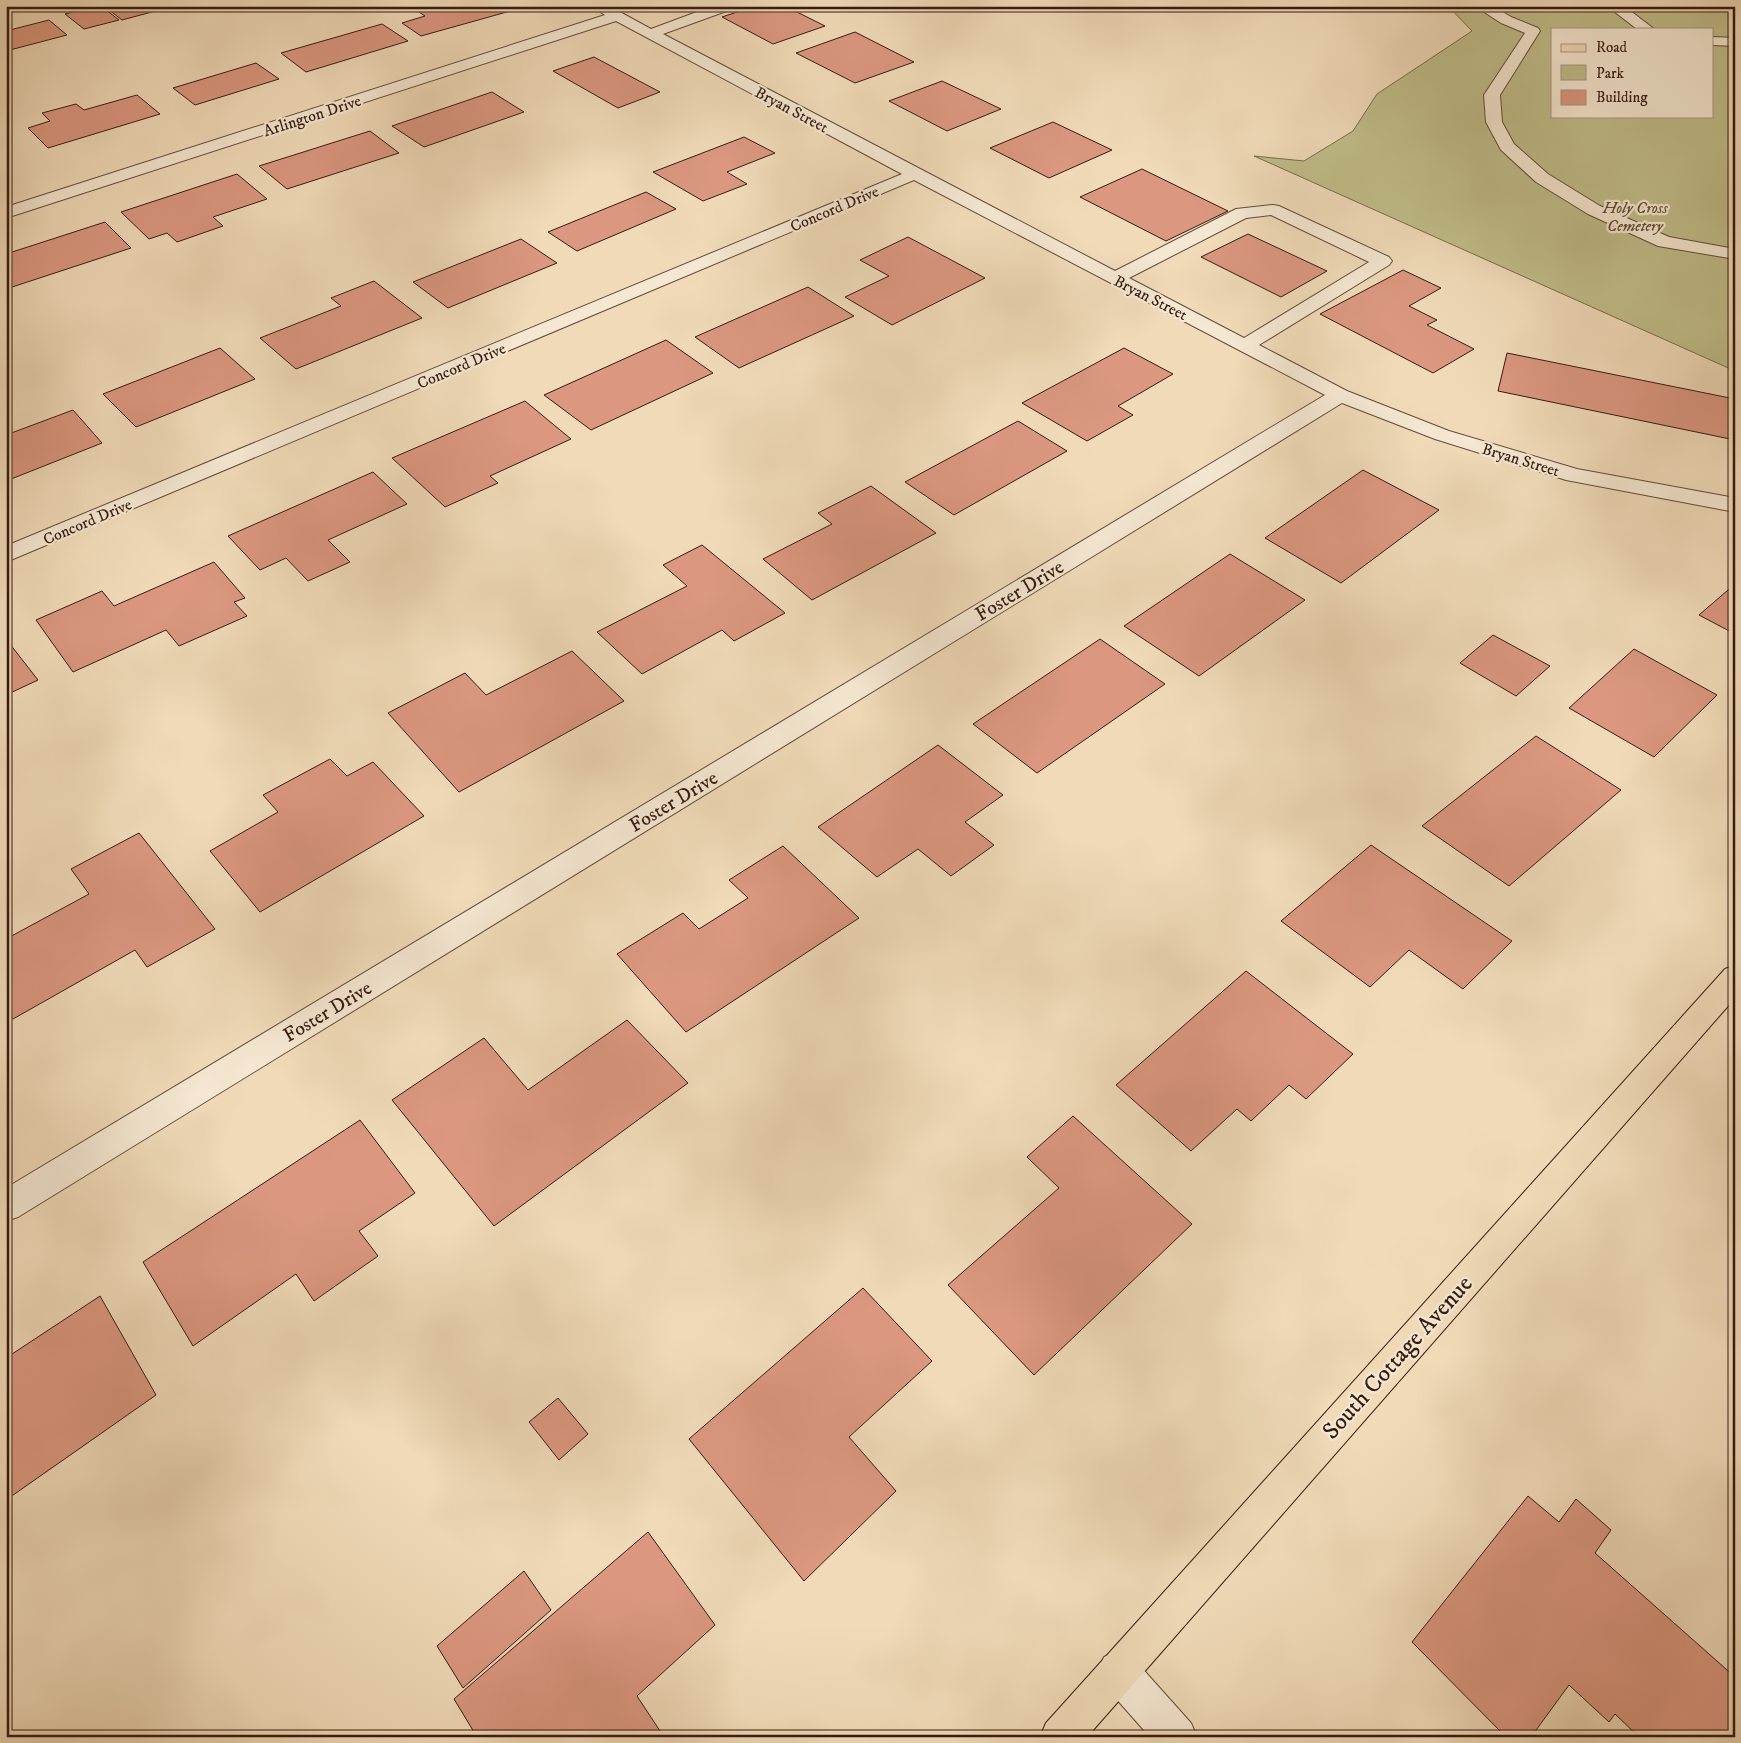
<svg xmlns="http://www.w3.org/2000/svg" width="1741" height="1743" font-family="'IM FELL DW Pica',serif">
<rect width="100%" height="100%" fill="#f0dab8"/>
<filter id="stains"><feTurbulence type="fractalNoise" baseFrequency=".004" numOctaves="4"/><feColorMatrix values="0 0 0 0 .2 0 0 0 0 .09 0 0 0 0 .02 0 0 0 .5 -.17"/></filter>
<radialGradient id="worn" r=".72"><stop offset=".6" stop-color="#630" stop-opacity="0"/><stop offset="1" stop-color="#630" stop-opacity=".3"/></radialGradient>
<!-- green -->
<path fill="#c0bd8a" stroke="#7b6c4d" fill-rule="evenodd" d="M 1448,6 L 1735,6 L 1735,371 L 1254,156 L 1304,161 L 1353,131 L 1377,94 L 1472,31 ZM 1552,29 L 1712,29 L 1712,116 L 1552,116 Z"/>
<!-- building -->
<g fill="#db9780" stroke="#361b10">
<path d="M 96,6 L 101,6 L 119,20 L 84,29 L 65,14 Z"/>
<path d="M 104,6 L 174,6 L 122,20 Z"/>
<path d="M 422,6 L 509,6 L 514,10 L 421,36 L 402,23 L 425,16 L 414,9 Z"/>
<path d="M 755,6 L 785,6 L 825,26 L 773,44 L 722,17 Z"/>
<path d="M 49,20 L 67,35 L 6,51 L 6,31 Z"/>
<path d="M 382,24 L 408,41 L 306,72 L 281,53 Z"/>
<path d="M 855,32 L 914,62 L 855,83 L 796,53 Z"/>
<path d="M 594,57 L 660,92 L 618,108 L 553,71 Z"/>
<path d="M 256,63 L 279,79 L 195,105 L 173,88 Z"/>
<path d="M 942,81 L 1001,109 L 947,131 L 889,101 Z"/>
<path d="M 492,92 L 524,112 L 424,147 L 392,126 Z"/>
<path d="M 137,95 L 160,114 L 48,148 L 28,128 L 50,121 L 42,113 L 76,104 L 84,110 Z"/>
<path d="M 1053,122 L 1112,150 L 1049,178 L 990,148 Z"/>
<path d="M 370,131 L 399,153 L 287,189 L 259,166 Z"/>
<path d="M 744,137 L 775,153 L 727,172 L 747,184 L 703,201 L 653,172 Z"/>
<path d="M 1142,169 L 1228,211 L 1166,241 L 1080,197 Z"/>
<path d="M 237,174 L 267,199 L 213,217 L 223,226 L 177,242 L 167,233 L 149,239 L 121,212 Z"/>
<path d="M 646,192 L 676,209 L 577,251 L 548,232 Z"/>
<path d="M 105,222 L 131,248 L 6,289 L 6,254 Z"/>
<path d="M 1248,234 L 1327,271 L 1281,297 L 1201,257 Z"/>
<path d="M 908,237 L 985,278 L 892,325 L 845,297 L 889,276 L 860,260 Z"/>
<path d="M 521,239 L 557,263 L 448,308 L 413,282 Z"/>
<path d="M 1403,270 L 1441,288 L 1409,306 L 1437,320 L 1427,325 L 1474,349 L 1433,373 L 1320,314 Z"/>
<path d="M 374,281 L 422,318 L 296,369 L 260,338 L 341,306 L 331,298 Z"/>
<path d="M 808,287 L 854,316 L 739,368 L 695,337 Z"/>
<path d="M 666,340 L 713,373 L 591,430 L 544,395 Z"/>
<path d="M 220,348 L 255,379 L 136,427 L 103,394 Z"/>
<path d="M 1124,348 L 1173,374 L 1118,406 L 1133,415 L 1087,441 L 1022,403 Z"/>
<path d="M 1507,353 L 1735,399 L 1735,440 L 1498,391 Z"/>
<path d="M 525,401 L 571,439 L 490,476 L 498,483 L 445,507 L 392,458 Z"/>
<path d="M 73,410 L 102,443 L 6,481 L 6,435 Z"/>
<path d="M 1018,421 L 1067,451 L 954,515 L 905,482 Z"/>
<path d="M 1363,470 L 1439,510 L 1341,583 L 1265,538 Z"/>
<path d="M 373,472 L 407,504 L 328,540 L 350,562 L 308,581 L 286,558 L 260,570 L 228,536 Z"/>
<path d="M 871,486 L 936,533 L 812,600 L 763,559 L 832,524 L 818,513 Z"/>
<path d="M 702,545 L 785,613 L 734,641 L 722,630 L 642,674 L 597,632 L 687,586 L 663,565 Z"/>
<path d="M 1230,554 L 1305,600 L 1199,676 L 1124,626 Z"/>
<path d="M 214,562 L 245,598 L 234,602 L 247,616 L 179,646 L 166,630 L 73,672 L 36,620 L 102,591 L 114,606 Z"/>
<path d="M 1735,584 L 1735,634 L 1699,615 Z"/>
<path d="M 1493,635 L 1550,666 L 1516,696 L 1460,663 Z"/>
<path d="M 6,639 L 38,680 L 6,695 Z"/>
<path d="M 1100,639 L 1165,684 L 1037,773 L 973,724 Z"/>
<path d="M 1634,649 L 1717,695 L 1654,757 L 1569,708 Z"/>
<path d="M 572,651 L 624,701 L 459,792 L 388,713 L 465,673 L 486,695 Z"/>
<path d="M 1536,736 L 1621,790 L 1509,886 L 1422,826 Z"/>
<path d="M 938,745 L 1003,795 L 965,822 L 994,845 L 951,876 L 918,849 L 877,877 L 818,827 Z"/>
<path d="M 330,759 L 347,776 L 373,762 L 424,816 L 260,912 L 210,851 L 278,812 L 263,795 Z"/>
<path d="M 139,833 L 215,929 L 147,967 L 135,950 L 13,1019 L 6,1009 L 6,939 L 89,894 L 71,869 Z"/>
<path d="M 1371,845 L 1512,941 L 1463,989 L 1409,950 L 1370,987 L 1281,921 Z"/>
<path d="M 783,846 L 859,918 L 686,1032 L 617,954 L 683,913 L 699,929 L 748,898 L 729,880 Z"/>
<path d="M 1246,971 L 1353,1054 L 1306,1099 L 1289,1085 L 1251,1121 L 1237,1109 L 1191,1151 L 1116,1085 Z"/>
<path d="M 627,1020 L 688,1083 L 494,1226 L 392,1100 L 484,1038 L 528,1090 Z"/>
<path d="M 1073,1116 L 1192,1224 L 1034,1375 L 948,1285 L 1059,1188 L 1027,1157 Z"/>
<path d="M 360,1120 L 415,1193 L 359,1231 L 378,1256 L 314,1301 L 296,1274 L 193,1346 L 143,1262 Z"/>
<path d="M 863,1288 L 932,1361 L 849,1437 L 896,1491 L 804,1581 L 689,1439 Z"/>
<path d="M 100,1296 L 156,1395 L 6,1500 L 6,1358 Z"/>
<path d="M 558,1398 L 588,1434 L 559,1460 L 529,1422 Z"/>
<path d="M 1528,1496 L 1559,1522 L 1576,1499 L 1611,1530 L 1595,1553 L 1735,1677 L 1735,1732 L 1732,1737 L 1639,1737 L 1615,1714 L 1609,1722 L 1569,1685 L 1531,1737 L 1506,1737 L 1412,1642 Z"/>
<path d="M 648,1532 L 715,1625 L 637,1696 L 664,1737 L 477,1737 L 454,1699 Z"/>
<path d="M 524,1571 L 551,1610 L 463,1688 L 437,1646 Z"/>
</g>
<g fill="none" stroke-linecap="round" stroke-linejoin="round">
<!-- minor casing -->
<g stroke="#644b3a" stroke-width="2">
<g id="minor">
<path d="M 591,6 L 609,6 L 651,29 L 713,6 L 734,6 L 732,9 L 663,34 L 1115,271 L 1236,209 L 1273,205 L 1279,206 L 1389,257 L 1392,261 L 1389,265 L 1259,345 L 1347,391 L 1449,431 L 1577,469 L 1735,498 L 1735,512 L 1566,480 L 1435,439 L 1342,403 L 18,1217 L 6,1221 L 6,1188 L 1325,395 L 914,180 L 6,562 L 6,546 L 902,174 L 616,21 L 6,218 L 6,207 L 605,15 ZM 1271,215 L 1369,262 L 1244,338 L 1129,278 L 1246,218 Z"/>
<path d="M 1475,6 L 1493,6 L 1511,17 L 1538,28 L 1540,31 L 1500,95 L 1502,122 L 1514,144 L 1548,174 L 1600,206 L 1669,237 L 1735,249 L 1735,259 L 1658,246 L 1588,214 L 1536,182 L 1501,150 L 1486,122 L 1484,95 L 1525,33 L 1501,23 Z"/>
<path d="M 1607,6 L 1624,6 L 1654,29 L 1637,29 Z"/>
<path d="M 1712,37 L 1735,38 L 1735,46 L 1712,45 Z"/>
<path d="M 1118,1651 L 1132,1657 L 1191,1723 L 1197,1737 L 1150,1737 L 1104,1685 L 1098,1671 L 1104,1657 Z"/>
</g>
</g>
<!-- major casing -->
<g stroke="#361b10" stroke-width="2">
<path id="major" d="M 1735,965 L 1735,998 L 1087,1737 L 1040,1737 L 1046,1723 L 1725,969 Z"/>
</g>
<!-- minor -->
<use href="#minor" fill="#f5e7d1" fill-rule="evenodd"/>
<!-- major -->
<use href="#major" fill="#f0dab8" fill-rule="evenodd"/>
</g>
<g text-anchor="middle" stroke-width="4.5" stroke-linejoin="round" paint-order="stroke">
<!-- far-street labels -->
<g font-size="16" fill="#361b10" stroke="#f5e7d1">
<text transform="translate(792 109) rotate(28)" y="6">Bryan Street</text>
<text transform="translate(312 115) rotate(-18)" y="6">Arlington Drive</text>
<text transform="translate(834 208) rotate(-23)" y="6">Concord Drive</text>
<text transform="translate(1151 297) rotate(27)" y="6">Bryan Street</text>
<text transform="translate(461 365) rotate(-23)" y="6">Concord Drive</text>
<text transform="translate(1521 459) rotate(17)" y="6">Bryan Street</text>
<text transform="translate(87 521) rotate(-23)" y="6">Concord Drive</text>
</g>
<!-- far-park labels -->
<g font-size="16" font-style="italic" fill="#5f4c35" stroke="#f5e7d1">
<text x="1635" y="213">Holy Cross<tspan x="1635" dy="18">Cemetery</tspan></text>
</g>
<!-- street labels -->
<g font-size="20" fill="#361b10" stroke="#f5e7d1">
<text transform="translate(1019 590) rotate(-31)" y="7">Foster Drive</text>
<text transform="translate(673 801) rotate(-31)" y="7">Foster Drive</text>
<text transform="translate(327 1011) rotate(-31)" y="7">Foster Drive</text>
</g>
<!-- near-street labels -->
<g font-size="24" fill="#361b10" stroke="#f5e7d1">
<text transform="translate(1397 1357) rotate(-48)" y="8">South Cottage Avenue</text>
</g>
</g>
<!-- margin -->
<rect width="1741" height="1743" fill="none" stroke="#f0dab8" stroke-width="25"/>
<rect x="8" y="8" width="1726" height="1728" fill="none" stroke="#361b10" stroke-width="2.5"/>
<rect x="12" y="12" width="1716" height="1718" fill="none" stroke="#361b10"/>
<!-- legend -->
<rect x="1551" y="28" width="162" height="90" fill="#f5e7d1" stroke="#a99584"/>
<rect x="1561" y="44" width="25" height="8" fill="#f0dab8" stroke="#a99584"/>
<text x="1596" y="52" font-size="15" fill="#361b10">Road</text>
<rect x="1561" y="65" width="25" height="15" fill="#c0bd8a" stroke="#a99584"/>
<text x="1596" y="78" font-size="15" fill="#361b10">Park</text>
<rect x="1561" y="90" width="25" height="15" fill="#db9780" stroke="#a99584"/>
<text x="1596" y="102" font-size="15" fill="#361b10">Building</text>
<rect width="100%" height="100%" filter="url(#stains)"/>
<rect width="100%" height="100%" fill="url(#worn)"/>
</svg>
